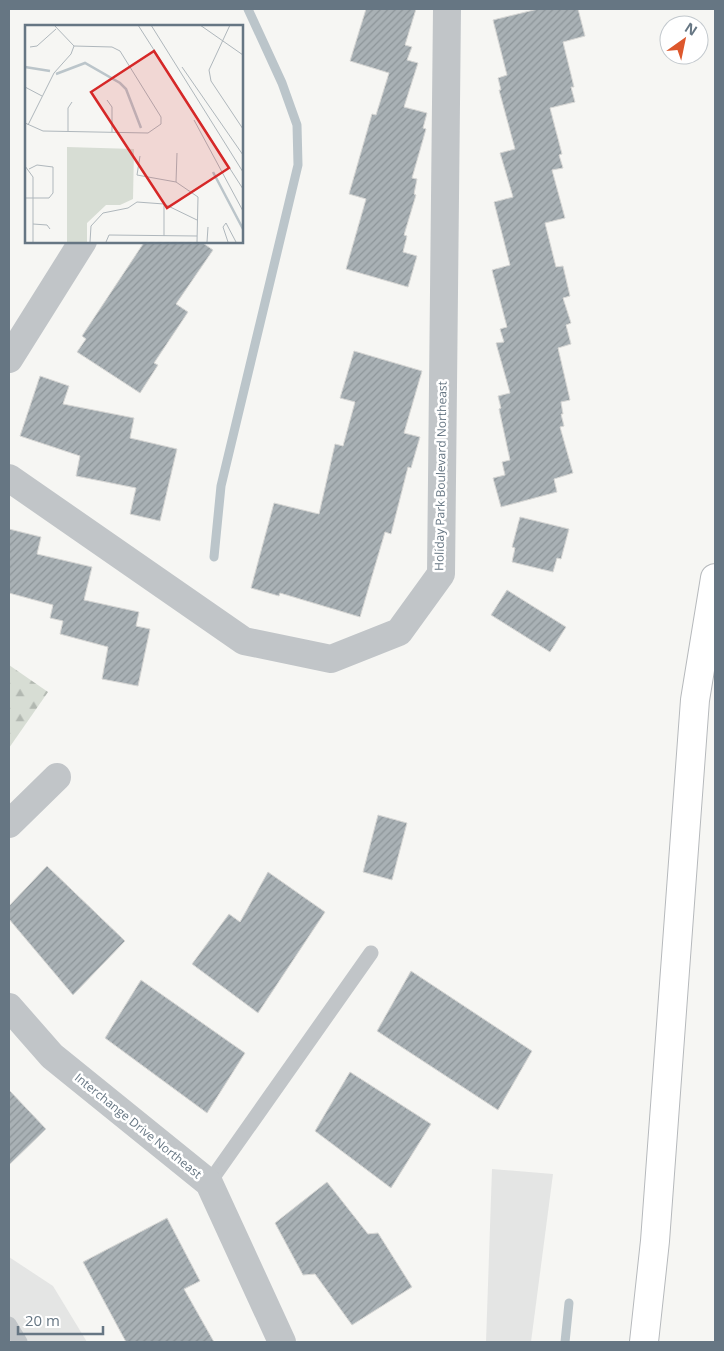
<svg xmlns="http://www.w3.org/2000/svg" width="724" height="1351" font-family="'Open Sans',sans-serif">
<defs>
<pattern id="forest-firs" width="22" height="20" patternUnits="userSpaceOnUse" patternTransform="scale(1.25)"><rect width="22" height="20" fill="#d7ddd4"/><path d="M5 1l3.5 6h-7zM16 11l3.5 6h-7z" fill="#b2b8b1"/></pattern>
<pattern id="building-hatch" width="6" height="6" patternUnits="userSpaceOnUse" patternTransform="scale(1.25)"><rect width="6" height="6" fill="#a9b1b5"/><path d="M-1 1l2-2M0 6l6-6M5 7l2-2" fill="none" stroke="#8d9599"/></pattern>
</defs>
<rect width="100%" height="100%" fill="#f6f6f3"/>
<!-- built -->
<g fill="#e4e5e4">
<path d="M 492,1169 L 553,1174 L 531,1342 L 486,1342 Z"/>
<path d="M 9,1257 L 53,1286 L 87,1342 L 9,1342 Z"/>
</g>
<!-- forest -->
<path fill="url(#forest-firs)" d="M 9,665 L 48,692 L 9,748 Z"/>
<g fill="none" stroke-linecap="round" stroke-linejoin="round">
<!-- stream -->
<g stroke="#bbc5ca" stroke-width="9">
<path d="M 214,557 L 221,486 L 298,165 L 297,125 L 282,83 L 248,9"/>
<path d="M 565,1342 L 569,1303"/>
</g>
</g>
<!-- building -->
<g fill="url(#building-hatch)" stroke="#d7d7d5">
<path d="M 366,9 L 416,9 L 405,45 L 412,47 L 407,60 L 418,63 L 404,107 L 427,113 L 423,128 L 426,129 L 412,178 L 417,179 L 414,194 L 416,195 L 404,235 L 407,236 L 403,252 L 417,256 L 408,287 L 346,269 L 366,199 L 349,194 L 372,114 L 376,115 L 389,73 L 350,61 Z"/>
<path d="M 538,9 L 578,9 L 585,36 L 563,42 L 574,87 L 571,87 L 575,102 L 550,108 L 562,154 L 559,155 L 563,168 L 552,170 L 565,218 L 545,223 L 556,267 L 563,266 L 570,296 L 563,298 L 571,323 L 566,325 L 571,344 L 558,348 L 570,400 L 561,402 L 563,414 L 561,414 L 564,426 L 560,427 L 573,473 L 554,479 L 557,492 L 501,507 L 493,478 L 505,475 L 502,462 L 510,460 L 499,409 L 501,408 L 498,396 L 510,393 L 496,343 L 504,342 L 500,329 L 507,327 L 492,270 L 510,265 L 494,202 L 513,197 L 500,153 L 515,149 L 499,90 L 501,90 L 498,78 L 507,75 L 493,20 Z"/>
<path d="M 145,241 L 200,241 L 213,250 L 176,304 L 188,312 L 154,363 L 158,365 L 140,393 L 77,352 L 86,339 L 82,336 Z"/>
<path d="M 354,351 L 422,371 L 404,433 L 420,437 L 411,468 L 408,467 L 391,534 L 385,532 L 360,617 L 280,593 L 279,596 L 251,588 L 274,503 L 319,514 L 335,444 L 343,446 L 355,402 L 340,398 Z"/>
<path d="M 40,376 L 69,386 L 63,404 L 134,418 L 130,438 L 177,449 L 160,521 L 130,514 L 136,488 L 76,476 L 80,456 L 20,436 Z"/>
<path d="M 520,517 L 569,529 L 561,559 L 557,558 L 553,572 L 512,562 L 515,548 L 512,547 Z"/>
<path d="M 9,529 L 41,537 L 37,554 L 92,567 L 84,600 L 139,612 L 136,626 L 150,629 L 138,686 L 102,679 L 108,647 L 60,634 L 63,621 L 50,618 L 53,605 L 9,593 Z"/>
<path d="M 507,590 L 566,627 L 550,652 L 491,615 Z"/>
<path d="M 378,815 L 407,823 L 392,880 L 363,872 Z"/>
<path d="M 47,866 L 125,941 L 73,995 L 9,919 L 9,906 Z"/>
<path d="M 268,872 L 325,912 L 258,1013 L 192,964 L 229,914 L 240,922 Z"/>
<path d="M 411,971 L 532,1051 L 498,1110 L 377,1031 Z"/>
<path d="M 141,980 L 245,1053 L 207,1113 L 105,1038 Z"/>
<path d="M 350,1072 L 431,1124 L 391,1188 L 315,1131 Z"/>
<path d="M 9,1090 L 46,1129 L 9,1165 Z"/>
<path d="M 327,1182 L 368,1234 L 378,1233 L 412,1287 L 352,1325 L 315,1274 L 303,1275 L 275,1223 Z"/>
<path d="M 167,1218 L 200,1281 L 184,1289 L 214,1342 L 126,1342 L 83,1262 Z"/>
</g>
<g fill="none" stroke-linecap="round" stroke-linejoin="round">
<!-- motorway casing -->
<g stroke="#b6b9bc" stroke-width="30">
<path id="motorway" d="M 644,1342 L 655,1241 L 695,700 L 715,578"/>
</g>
<!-- service -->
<g stroke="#c1c5c8" stroke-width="15">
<path d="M 209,1183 L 371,953"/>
<path d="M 9,1324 L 20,1342"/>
</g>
<!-- minor -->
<g stroke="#c1c5c8" stroke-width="28">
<path d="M 9,359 L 83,241"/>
<path d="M 9,478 L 244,641 L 331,659 L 399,632 L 441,574 L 447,9"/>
<path d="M 9,824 L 57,777"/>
<path d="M 9,1007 L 52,1056 L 209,1183 L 282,1342"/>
</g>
<!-- motorway -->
<use href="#motorway" stroke="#fff" stroke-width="28"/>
</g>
<g text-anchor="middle" stroke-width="5" stroke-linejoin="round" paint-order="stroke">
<!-- street labels -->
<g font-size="12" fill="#667683" stroke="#fff">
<text transform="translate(441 476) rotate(-89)" y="4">Holiday Park Boulevard Northeast</text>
<text transform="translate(138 1126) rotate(39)" y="4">Interchange Drive Northeast</text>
</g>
</g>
<!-- overview -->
<g transform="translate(25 25)">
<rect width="218" height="218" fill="#f6f6f3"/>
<path d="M 42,122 L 109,124 L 108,174 L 95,180 L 81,180 L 62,198 L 62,217 L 42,217 Z" fill="#d7ddd4"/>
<path fill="none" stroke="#bbc5ca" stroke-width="2.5" d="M 0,42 L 25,46M 31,49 L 60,38 L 95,58 L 101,64 L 116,103M 188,147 L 218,204"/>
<path fill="none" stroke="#afb7bc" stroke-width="1" d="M 113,0 L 218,164M 126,0 L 218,147M 175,0 L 218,30M 205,0 L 184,45 L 186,56 L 218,104M 5,22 L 12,21 L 31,4M 157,42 L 218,130M 0,62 L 17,71M 82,75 L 87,82 L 87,107M 169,95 L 218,186M 0,98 L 18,106 L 123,108 L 136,99 L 136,92 L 95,26 L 87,22 L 49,21 L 29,0M 3,100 L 29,48 L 46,29 L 49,21M 43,107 L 43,83 L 47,77M 115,131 L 112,150 L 151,157 L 173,172 L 172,217M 0,141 L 8,152 L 8,217M 151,157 L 152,128M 0,173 L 24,173 L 28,168 L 28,142 L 12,140 L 4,144M 8,199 L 22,200 L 25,204M 139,211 L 139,179M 65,217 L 66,201 L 78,188 L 103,183 L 112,177 L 139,179 L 172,195M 81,217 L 84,210 L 172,211M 182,217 L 183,202M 203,217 L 198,202 L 201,198 L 211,217"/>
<path fill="#d62828" fill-opacity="0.15" stroke="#d62828" stroke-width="2.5" d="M 129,26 L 204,143 L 142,183 L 66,67 Z"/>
<rect width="218" height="218" fill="none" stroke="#667683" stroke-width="2.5"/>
</g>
<!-- border -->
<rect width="724" height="1351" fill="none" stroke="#667683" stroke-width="20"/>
<!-- north arrow -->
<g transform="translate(684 40) rotate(33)"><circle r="24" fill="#ffffff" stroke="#c2c8cd"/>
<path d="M0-4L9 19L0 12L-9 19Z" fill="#dd572c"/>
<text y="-8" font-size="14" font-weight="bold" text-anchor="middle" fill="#667683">N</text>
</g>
<!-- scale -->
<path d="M18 1326v8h85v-8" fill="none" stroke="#667683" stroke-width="2.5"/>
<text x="25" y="1326" font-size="15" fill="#667683" stroke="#ffffff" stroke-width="4" paint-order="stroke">20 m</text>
</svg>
